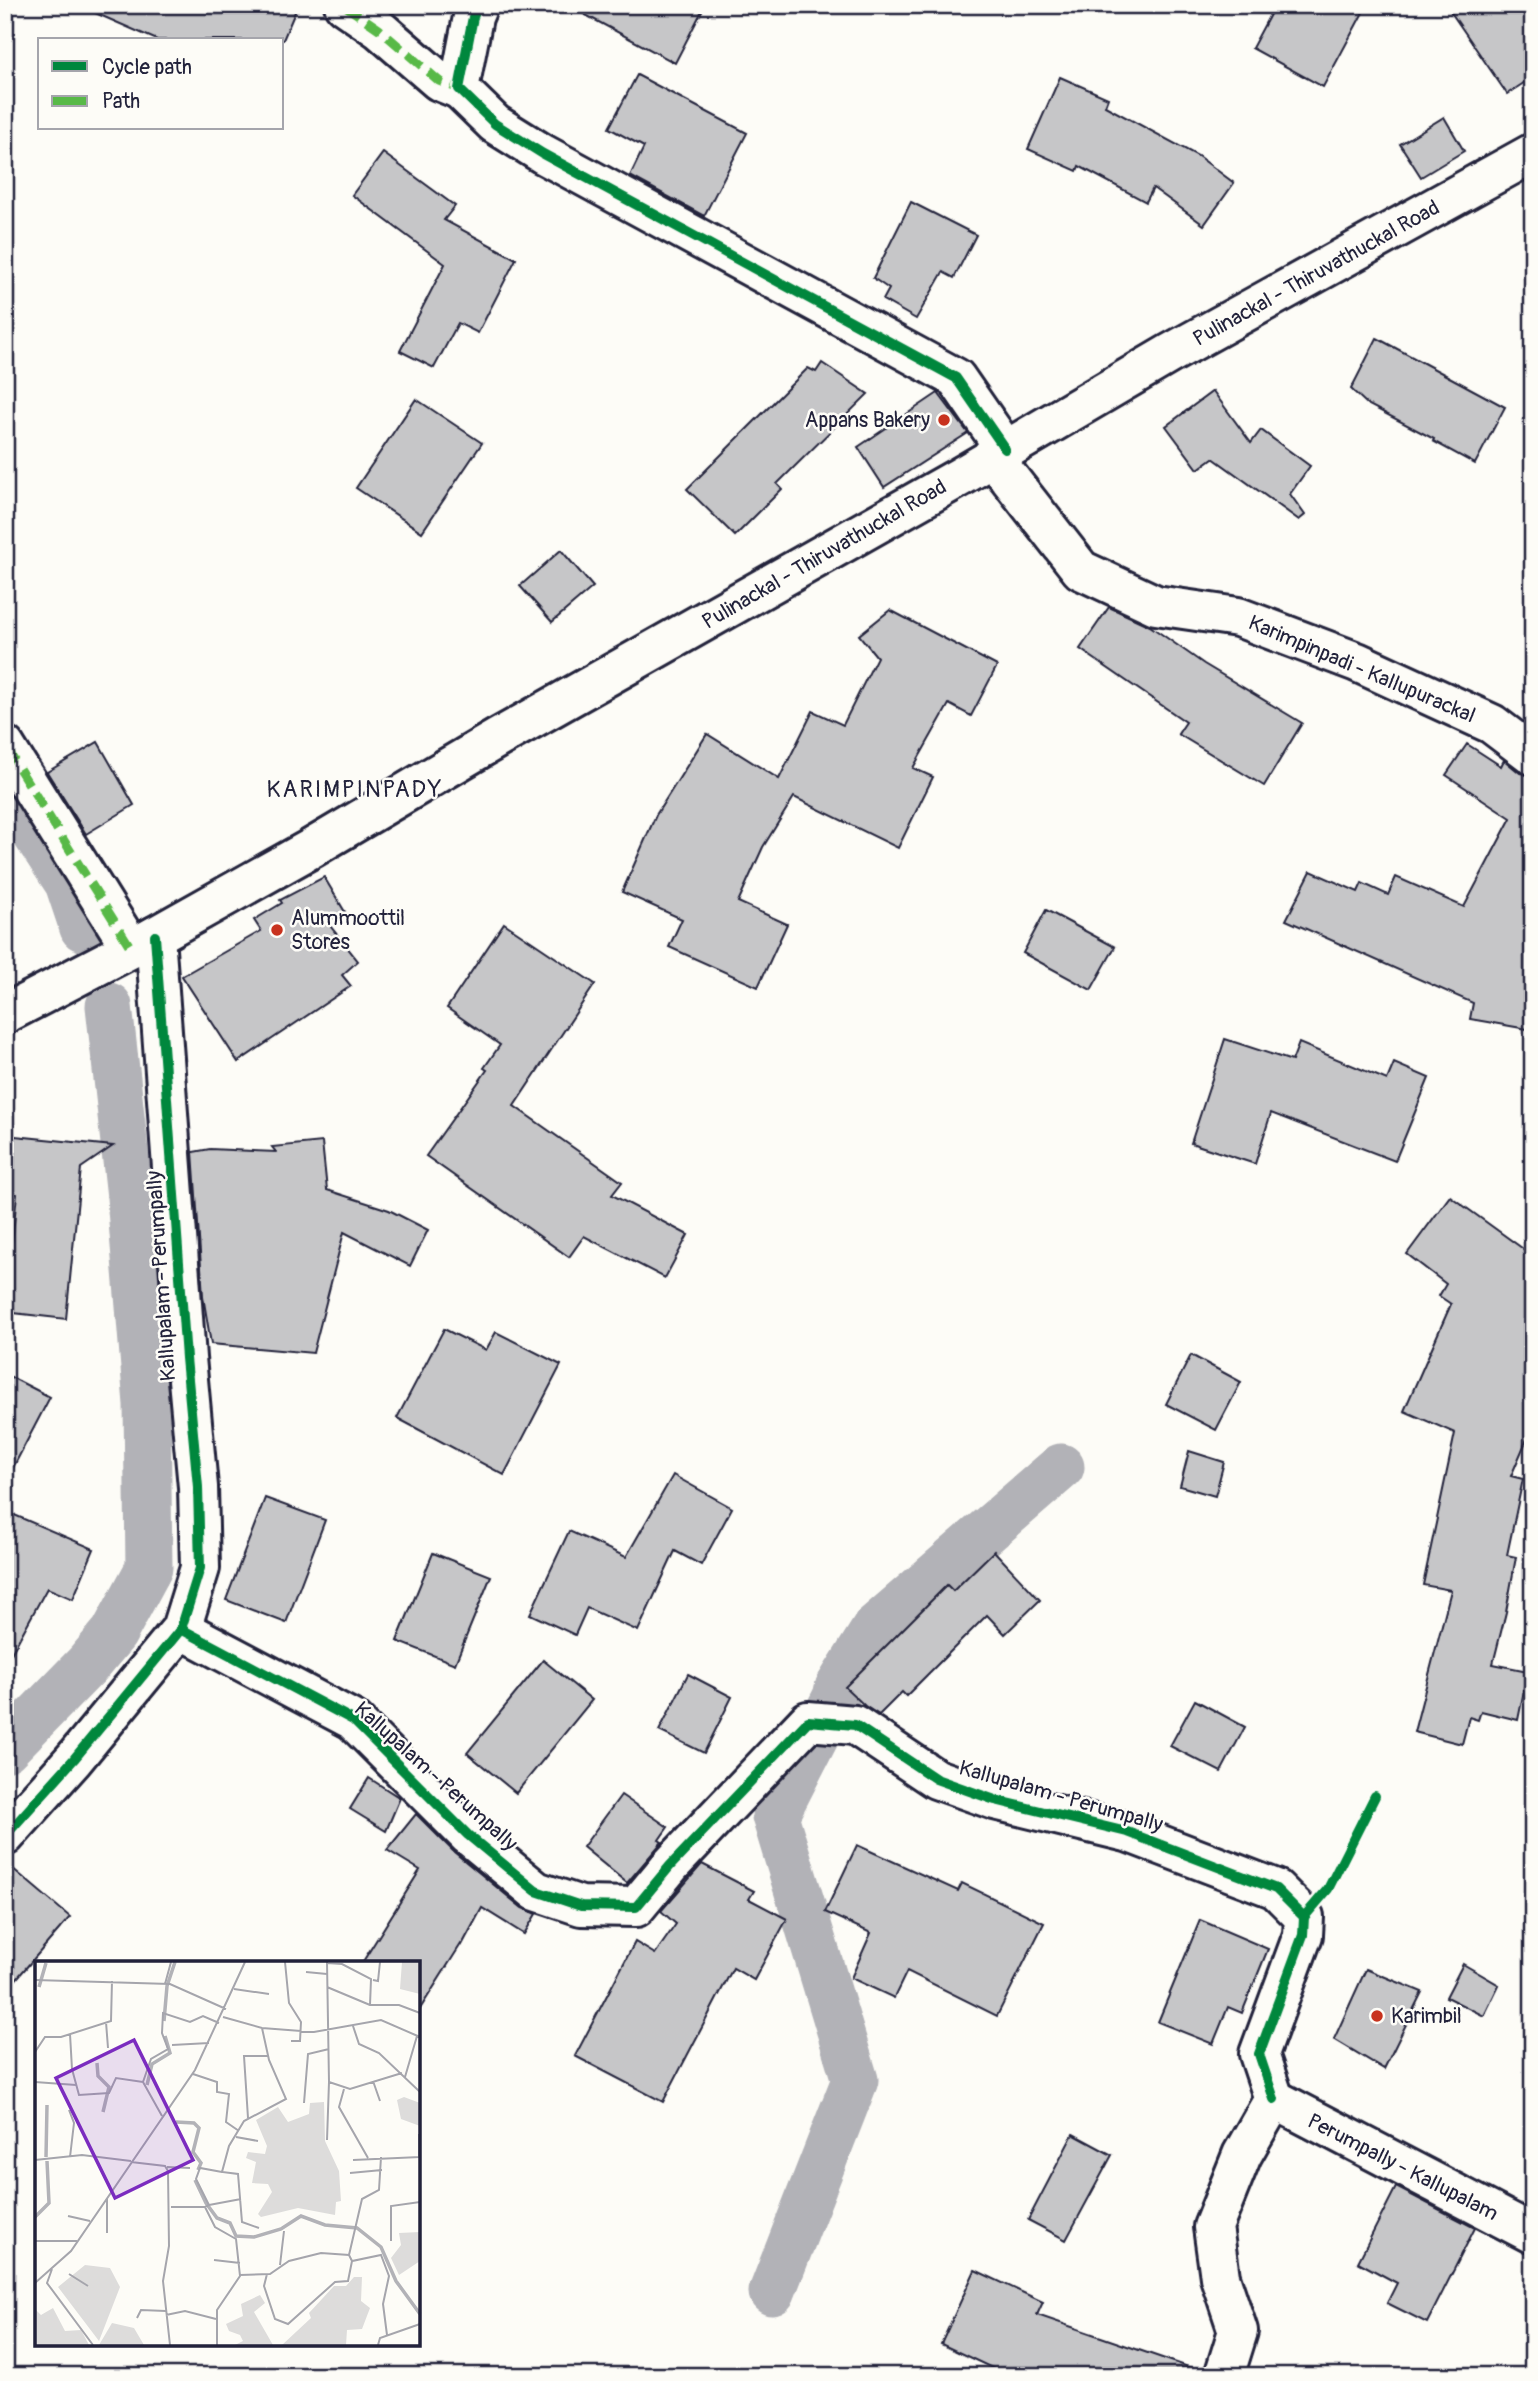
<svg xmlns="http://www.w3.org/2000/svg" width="1538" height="2381" font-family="Pangolin,sans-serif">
<rect width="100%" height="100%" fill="#fdfcf7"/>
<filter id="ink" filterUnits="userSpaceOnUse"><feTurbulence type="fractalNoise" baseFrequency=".0143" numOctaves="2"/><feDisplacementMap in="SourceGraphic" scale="14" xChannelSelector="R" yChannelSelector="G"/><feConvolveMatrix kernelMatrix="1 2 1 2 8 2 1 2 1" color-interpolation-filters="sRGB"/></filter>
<g filter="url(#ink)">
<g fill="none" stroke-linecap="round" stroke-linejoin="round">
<!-- canal -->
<g stroke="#b2b2b7" stroke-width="47">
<path d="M 5,787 L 68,883 L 83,928"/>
<path d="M 5,1749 L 87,1665 L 114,1633 L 149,1568 L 147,1404 L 130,1197 L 109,1006"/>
<path d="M 772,2292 L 855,2080 L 775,1816 L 836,1697 L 838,1688 L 876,1627 L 1061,1467"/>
</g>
</g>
<!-- building -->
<g fill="#c6c6c8" stroke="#22223b" stroke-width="2">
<path d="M 77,5 L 298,5 L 283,40 L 157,40 Z"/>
<path d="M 567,5 L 705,5 L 675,63 Z"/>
<path d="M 1275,5 L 1367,5 L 1323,87 L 1252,48 Z"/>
<path d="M 1446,5 L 1533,5 L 1533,77 L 1507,94 Z"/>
<path d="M 637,75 L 747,133 L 704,216 L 630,176 L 644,147 L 609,128 Z"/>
<path d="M 1060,77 L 1108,98 L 1105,106 L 1198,156 L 1234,183 L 1204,225 L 1153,188 L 1146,202 L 1079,166 L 1077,171 L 1028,149 Z"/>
<path d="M 1444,117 L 1464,151 L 1421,177 L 1400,144 Z"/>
<path d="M 383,153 L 455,206 L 444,220 L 516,259 L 478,333 L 458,323 L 434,368 L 400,351 L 445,264 L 352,195 Z"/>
<path d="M 911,202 L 976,235 L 954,278 L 943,272 L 916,319 L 883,300 L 889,289 L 873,278 Z"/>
<path d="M 1377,338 L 1505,407 L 1475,464 L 1433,441 L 1434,439 L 1367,404 L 1351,389 Z"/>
<path d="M 822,363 L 868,394 L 777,484 L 782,489 L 735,536 L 687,489 L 808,368 L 816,372 Z"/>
<path d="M 1213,391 L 1251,443 L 1261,430 L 1310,466 L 1290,494 L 1305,515 L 1299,520 L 1213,458 L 1198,469 L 1166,426 Z"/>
<path d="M 938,393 L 968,433 L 884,487 L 858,447 Z"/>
<path d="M 416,399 L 482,443 L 422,532 L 356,488 Z"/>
<path d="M 561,550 L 593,587 L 552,622 L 520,586 Z"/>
<path d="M 1109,607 L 1150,626 L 1204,664 L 1302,723 L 1264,786 L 1178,734 L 1186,722 L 1080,649 Z"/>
<path d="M 890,610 L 997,666 L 971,716 L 949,704 L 913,768 L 933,777 L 898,848 L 794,797 L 763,847 L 738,902 L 787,924 L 758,987 L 669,947 L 682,919 L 622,892 L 656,815 L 707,734 L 779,779 L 813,711 L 843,725 L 877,657 L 859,635 Z"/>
<path d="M 98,742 L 134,805 L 86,834 L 47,772 Z"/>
<path d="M 1467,744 L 1501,766 L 1504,760 L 1520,773 L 1533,776 L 1533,1030 L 1470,1019 L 1473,1003 L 1286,920 L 1311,871 L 1358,892 L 1362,883 L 1388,895 L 1396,877 L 1464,907 L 1511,818 L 1446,775 Z"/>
<path d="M 324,877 L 345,912 L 327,922 L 358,961 L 342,975 L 351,986 L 238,1062 L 182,976 L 261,931 L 254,920 L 282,903 L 280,900 Z"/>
<path d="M 1046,910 L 1115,947 L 1091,990 L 1023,953 Z"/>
<path d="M 504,923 L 595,984 L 514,1106 L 622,1182 L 612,1195 L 688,1235 L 665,1278 L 584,1236 L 569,1257 L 426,1156 L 487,1070 L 484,1068 L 500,1045 L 447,1008 Z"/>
<path d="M 1225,1039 L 1292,1061 L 1299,1043 L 1387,1080 L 1394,1063 L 1429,1078 L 1395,1161 L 1271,1113 L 1255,1164 L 1191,1143 Z"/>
<path d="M 5,1135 L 113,1146 L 81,1168 L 66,1319 L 5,1312 L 17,1194 L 5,1192 Z"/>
<path d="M 322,1142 L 327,1190 L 389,1210 L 428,1230 L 410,1266 L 344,1232 L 313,1353 L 211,1344 L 203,1296 L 193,1152 L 210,1149 L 276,1152 L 272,1147 Z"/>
<path d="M 1450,1196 L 1533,1256 L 1533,1425 L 1511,1476 L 1523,1479 L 1507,1555 L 1516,1557 L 1506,1612 L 1493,1664 L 1528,1671 L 1518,1720 L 1481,1711 L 1478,1720 L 1469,1717 L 1462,1744 L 1414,1732 L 1451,1590 L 1423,1585 L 1455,1433 L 1404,1411 L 1451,1304 L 1439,1296 L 1446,1284 L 1407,1254 Z"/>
<path d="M 444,1329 L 486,1350 L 496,1332 L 561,1365 L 504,1475 L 397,1418 Z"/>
<path d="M 1191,1355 L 1241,1382 L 1216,1430 L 1166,1404 Z"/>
<path d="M 5,1374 L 50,1397 L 5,1483 Z"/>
<path d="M 1189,1451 L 1224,1462 L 1215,1496 L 1180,1486 Z"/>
<path d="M 673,1475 L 732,1508 L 701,1565 L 675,1551 L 638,1631 L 587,1608 L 575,1635 L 530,1614 L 569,1531 L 626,1557 Z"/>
<path d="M 265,1498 L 325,1520 L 286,1623 L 226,1600 Z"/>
<path d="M 5,1511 L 94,1549 L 73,1599 L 47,1588 L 5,1665 Z"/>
<path d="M 994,1551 L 1040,1600 L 1005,1634 L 987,1615 L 906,1696 L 902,1692 L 879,1715 L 865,1706 L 845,1687 L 947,1585 L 953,1591 Z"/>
<path d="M 433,1553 L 491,1576 L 455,1664 L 397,1641 Z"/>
<path d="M 543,1660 L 592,1700 L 516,1793 L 467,1753 Z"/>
<path d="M 688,1674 L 732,1697 L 704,1753 L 659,1731 Z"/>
<path d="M 1195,1700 L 1245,1727 L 1221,1772 L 1170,1746 Z"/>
<path d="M 369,1778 L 400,1798 L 386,1831 L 350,1809 Z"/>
<path d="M 621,1795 L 668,1827 L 659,1840 L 662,1842 L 627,1883 L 583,1847 Z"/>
<path d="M 416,1814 L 454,1852 L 522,1908 L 536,1914 L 524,1934 L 482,1908 L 462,1945 L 461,1944 L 418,2012 L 418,1963 L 362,1963 L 420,1870 L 387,1850 Z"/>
<path d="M 857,1845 L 958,1891 L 962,1883 L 1044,1923 L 997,2016 L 907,1971 L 894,1998 L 851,1978 L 871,1933 L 825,1912 Z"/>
<path d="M 5,1862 L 70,1917 L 5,1992 Z"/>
<path d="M 702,1864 L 754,1891 L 749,1899 L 787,1919 L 754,1980 L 733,1968 L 663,2102 L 575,2056 L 635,1942 L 655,1954 L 676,1924 L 661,1911 Z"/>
<path d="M 1200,1920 L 1268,1949 L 1242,2013 L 1228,2007 L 1213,2044 L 1158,2022 Z"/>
<path d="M 1463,1964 L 1499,1985 L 1484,2016 L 1446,1997 Z"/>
<path d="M 1366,1969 L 1422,1992 L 1384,2069 L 1334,2039 Z"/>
<path d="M 1073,2134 L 1112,2155 L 1066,2240 L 1028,2220 Z"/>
<path d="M 1396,2187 L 1475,2228 L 1427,2323 L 1387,2303 L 1397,2283 L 1358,2262 Z"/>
<path d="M 975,2270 L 1043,2302 L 1037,2315 L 1197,2370 L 1196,2376 L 1009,2376 L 941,2344 Z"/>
</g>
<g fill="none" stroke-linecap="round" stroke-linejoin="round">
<!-- street casing -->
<g stroke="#22223b" stroke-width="44">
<g id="street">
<path d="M 344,5 L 379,29 L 439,81 L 459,89"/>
<path d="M 992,456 L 1081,570 L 1156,605 L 1238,617 L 1357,662 L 1492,724 L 1533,755"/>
<path d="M 5,746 L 131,948"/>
<path d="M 181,1629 L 353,1720 L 468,1835 L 536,1891 L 581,1906 L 636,1907 L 670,1866 L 808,1721 L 855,1725 L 936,1779 L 995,1800 L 1127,1832 L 1276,1889 L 1304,1917 L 1303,1935 L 1259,2054 L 1274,2099"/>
<path d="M 5,1836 L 74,1759 L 181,1629 L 200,1568 L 198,1487 L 186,1358 L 155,936"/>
<path d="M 1274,2099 L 1533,2234"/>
<path d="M 1224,2376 L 1238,2331 L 1220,2277 L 1213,2227 L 1242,2155 L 1274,2099"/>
</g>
</g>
<!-- secondary casing -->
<g stroke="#22223b" stroke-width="44">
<g id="secondary">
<path d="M 478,5 L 473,17 L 459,89 L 495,124 L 543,154 L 956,378 L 1005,449"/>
<path d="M 5,1014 L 155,936 L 312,848 L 498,738 L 960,477 L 1171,353 L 1533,153"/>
</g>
</g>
<!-- street -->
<use href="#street" stroke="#fdfcf7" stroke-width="38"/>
<!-- secondary -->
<use href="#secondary" stroke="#fdfcf7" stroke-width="38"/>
<!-- quiet -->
<g stroke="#58b947" stroke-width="9" stroke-dasharray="18 9" stroke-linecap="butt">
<path d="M 344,5 L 379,29 L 439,81 L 459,89"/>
<path d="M 5,746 L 131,948"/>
</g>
<!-- cycleway casing -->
<g stroke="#fdfcf7" stroke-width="15">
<g id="cycleway">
<path d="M 478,5 L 473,17 L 459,89 L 495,124 L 543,154 L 956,378 L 1005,449"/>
<path d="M 181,1629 L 353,1720 L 468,1835 L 536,1891 L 581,1906 L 636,1907 L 670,1866 L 808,1721 L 855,1725 L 936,1779 L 995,1800 L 1127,1832 L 1276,1889 L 1304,1917 L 1303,1935 L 1259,2054 L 1274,2099"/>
<path d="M 5,1836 L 74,1759 L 181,1629 L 200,1568 L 198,1487 L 186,1358 L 155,936"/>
<path d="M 1304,1917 L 1328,1889 L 1375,1796"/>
</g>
</g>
<!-- cycleway -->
<use href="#cycleway" stroke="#00873e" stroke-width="10"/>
</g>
</g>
<!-- markers -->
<g fill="#c8321e" stroke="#fdfcf7" stroke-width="2.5">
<circle cx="944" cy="420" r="7"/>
<circle cx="277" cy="930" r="7"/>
<circle cx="1377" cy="2016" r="7"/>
</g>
<g text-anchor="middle" stroke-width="5" stroke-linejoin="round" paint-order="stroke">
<!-- street labels -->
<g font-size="21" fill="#22223b" stroke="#fdfcf7">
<text transform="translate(1316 273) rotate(-29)" y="7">Pulinackal - Thiruvathuckal Road</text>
<text transform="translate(824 554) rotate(-30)" y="7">Pulinackal - Thiruvathuckal Road</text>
<text transform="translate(1362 669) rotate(23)" y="7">Karimpinpadi - Kallupurackal</text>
<text transform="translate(161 1276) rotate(-94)" y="7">Kallupalam - Perumpally</text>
<text transform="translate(436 1776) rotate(42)" y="7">Kallupalam - Perumpally</text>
<text transform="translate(1061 1796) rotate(16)" y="7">Kallupalam - Perumpally</text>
<text transform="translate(1403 2167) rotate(27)" y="7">Perumpally - Kallupalam</text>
</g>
<!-- poi labels -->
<g font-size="21" fill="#22223b" stroke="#fdfcf7" text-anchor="start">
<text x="930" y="427" text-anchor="end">Appans Bakery</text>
<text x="291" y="925">Alummoottil<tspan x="291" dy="24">Stores</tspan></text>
<text x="1391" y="2023">Karimbil</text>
</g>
<!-- neighbourhood labels -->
<g font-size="23" letter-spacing="2" fill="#22223b" stroke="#fdfcf7">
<text x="355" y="797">KARIMPINPADY</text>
</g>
</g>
<!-- overview -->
<g transform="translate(35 1961)">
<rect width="385" height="385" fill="#fdfcf7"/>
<path d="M 367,1 L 385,1 L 385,33 L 365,28 ZM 369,136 L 385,142 L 385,165 L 366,158 L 362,139 ZM 289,141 L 290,180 L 304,210 L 306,240 L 301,241 L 300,254 L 263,247 L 226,256 L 223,253 L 237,231 L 233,223 L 217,222 L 221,201 L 211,197 L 213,191 L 230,193 L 232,185 L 221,159 L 243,146 L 253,161 L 274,153 L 275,142 ZM 385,271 L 385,300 L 364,314 L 356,297 L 366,284 L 364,272 ZM 50,304 L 75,307 L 85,326 L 64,380 L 23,326 ZM 319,316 L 327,316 L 326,340 L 335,347 L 327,368 L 312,369 L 311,384 L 247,384 L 276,357 L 274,352 L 299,325 L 311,325 ZM 225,334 L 230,342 L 219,351 L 238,384 L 200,384 L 208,380 L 205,374 L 194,370 L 191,363 L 208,355 L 206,343 ZM 18,347 L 30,370 L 46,369 L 54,384 L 0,384 L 0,348 L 6,354 ZM 77,362 L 99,367 L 109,384 L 64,384 Z" fill="#dddcdb"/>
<path fill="none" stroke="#b2b2b7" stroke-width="3.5" d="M 4,26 L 11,2M 129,60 L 132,25 L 140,1M 62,102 L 63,115 L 74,126 L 68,151M 112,124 L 117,103 L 135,92 L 130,75M 141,161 L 159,162 L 164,167 L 158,191 L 166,202 L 163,209M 11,196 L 12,144M 160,219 L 171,242 L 182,257 L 195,262 L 201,275 L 219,276 L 246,268 L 266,255 L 290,264 L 322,267 L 346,286 L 361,320 L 385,353M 0,256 L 14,242 L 12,200"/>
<path fill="none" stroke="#a5a5ac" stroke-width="2" d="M 250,1 L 254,42 L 266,61 L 265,80 L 256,80M 292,1 L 294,121 L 315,128 L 367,112M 292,2 L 307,3 L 336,18 L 335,44 L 364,44 L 385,52M 271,11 L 292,13M 0,19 L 135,23 L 191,48M 338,19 L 343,20 L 345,1M 130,23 L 136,1M 292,26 L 335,44M 199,28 L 234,33M 188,56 L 227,67 L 279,71 L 346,59 L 385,76M 71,61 L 73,87M 318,65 L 324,83 L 344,92 L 385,131M 35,73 L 37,108 L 44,134 L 74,132 L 81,117 L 108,121M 137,84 L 174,82M 0,91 L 10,76 L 26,76 L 76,60 L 77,20M 158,113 L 182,121 L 182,131 L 194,133 L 191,161 L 204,170M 370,116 L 382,75M 338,120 L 345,140M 0,121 L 41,124M 108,121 L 116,98 L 133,88 L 127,72 L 128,52 L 155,61 L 168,55 L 184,62M 108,121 L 127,155M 309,128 L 304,146 L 333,197M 269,142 L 273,93 L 294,88M 34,149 L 39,162 L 35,196M 213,157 L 209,95 L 233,95M 384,173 L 384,196M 201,176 L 223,180M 292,179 L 294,121M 0,199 L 47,194 L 96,200M 318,199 L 385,196M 96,201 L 130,205 L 133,210 L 134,285 L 128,320 L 135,384M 132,206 L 155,207M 315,212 L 347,209M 174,244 L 206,238M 136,246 L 170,246 L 180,266 L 201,278 L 205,315 L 182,349 L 182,384M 170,246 L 174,244 L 161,218 L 165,207 L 187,211M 33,255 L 55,260M 224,267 L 207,261 L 203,213 L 187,211 L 194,185 L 209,160 L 251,138 L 234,99 L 227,67M 72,272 L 72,238M 0,280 L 42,280M 356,280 L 356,245 L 385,241M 314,294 L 327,238 L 344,229 L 346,196M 179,299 L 205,302M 245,304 L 249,270M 17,308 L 12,322 L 58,384M 34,313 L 53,325M 232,313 L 229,325 L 240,358 L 253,363 L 300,321 L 313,320 L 317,300M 205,314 L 235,313 L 254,300 L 286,292 L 314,294 L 317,300 L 346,294 L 354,315 L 348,343 L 352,374M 0,322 L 36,290 L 160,109 L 210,1M 131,354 L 150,350 L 181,358M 102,357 L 106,349 L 131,350M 343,384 L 345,377 L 385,363"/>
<path fill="#7b2cbf" fill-opacity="0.15" stroke="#7b2cbf" stroke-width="3.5" d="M 99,79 L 158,199 L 80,237 L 21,117 Z"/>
<rect width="385" height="385" fill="none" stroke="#22223b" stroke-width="3.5"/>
</g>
<!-- margin -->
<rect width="1538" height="2381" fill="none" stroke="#fdfcf7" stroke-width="28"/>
<rect x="14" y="14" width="1510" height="2353" fill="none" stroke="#22223b" stroke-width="2.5" filter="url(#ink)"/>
<!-- legend -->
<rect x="38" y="38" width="245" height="91" fill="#fdfcf7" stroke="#a5a5ac" stroke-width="2"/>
<rect x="52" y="61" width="35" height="10" fill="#00873e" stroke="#a5a5ac" stroke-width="2"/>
<text x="102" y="74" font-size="21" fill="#22223b">Cycle path</text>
<rect x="52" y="96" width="35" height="10" fill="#58b947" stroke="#a5a5ac" stroke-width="2"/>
<text x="102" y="108" font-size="21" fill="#22223b">Path</text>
</svg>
